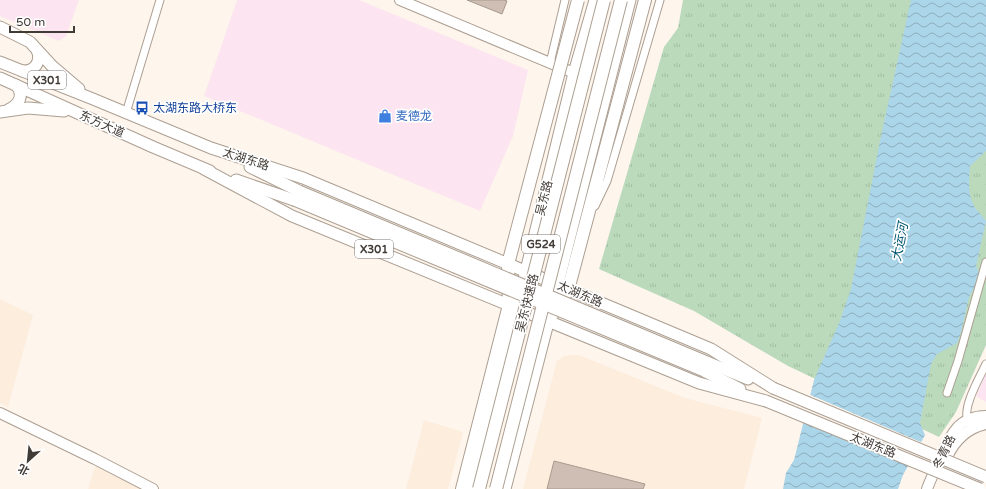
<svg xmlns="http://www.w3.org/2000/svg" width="986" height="489" font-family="'Varela Round','Noto Sans SC',sans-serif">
<defs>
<pattern id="park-tufts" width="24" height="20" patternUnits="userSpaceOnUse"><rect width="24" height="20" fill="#bbdabc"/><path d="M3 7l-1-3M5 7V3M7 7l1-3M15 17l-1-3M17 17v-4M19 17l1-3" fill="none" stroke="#a2bca2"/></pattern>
<pattern id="water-waves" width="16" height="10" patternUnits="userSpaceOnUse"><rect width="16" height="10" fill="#abd5e9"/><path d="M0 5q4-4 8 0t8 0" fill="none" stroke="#8daebe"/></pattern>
</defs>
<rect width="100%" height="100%" fill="#fef5ed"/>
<!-- commercial -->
<g fill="#fce5f1">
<path d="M 0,0 L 79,0 L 66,36 L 59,41 L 0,16 Z"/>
<path d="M 237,0 L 359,0 L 528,70 L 513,136 L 480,211 L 204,96 Z"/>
<path d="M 986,374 L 986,402 L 976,396 Z"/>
</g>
<!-- built -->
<g fill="#fdeddd">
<path d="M 0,299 L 33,315 L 8,407 L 0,403 Z"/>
<path d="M 571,355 L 579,355 L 685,398 L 762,418 L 744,489 L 523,489 L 557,361 L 564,356 Z"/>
<path d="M 424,420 L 463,432 L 448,489 L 406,489 Z"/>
<path d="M 96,464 L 140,489 L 88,489 Z"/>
</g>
<!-- park -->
<path fill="url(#park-tufts)" d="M 683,0 L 986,0 L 986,345 L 956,412 L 939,437 L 788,366 L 694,311 L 599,269 L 664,47 L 678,28 Z"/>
<!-- water -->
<path fill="url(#water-waves)" d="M 911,0 L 986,0 L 986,151 L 970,166 C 969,181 967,196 976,209 C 979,213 983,217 986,221 L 976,266 L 979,273 L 975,286 L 969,297 L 961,332 L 957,343 L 937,354 L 931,364 L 920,423 L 925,435 L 903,475 L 898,489 L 783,489 L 786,473 L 794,460 L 814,380 L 840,321 L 851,289 L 880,141 Z"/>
<!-- pier -->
<path fill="#fef5ed" d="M 808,394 L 923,443 L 911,466 L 802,420 Z"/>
<!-- building -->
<g fill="#cebeb3" stroke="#a8998e">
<path d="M 467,0 L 504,0 L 507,1 L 502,14 Z"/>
<path d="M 554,461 L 645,484 L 643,489 L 547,489 Z"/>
</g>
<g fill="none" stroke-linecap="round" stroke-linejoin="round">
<!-- street casing -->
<g stroke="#ac9f92" stroke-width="9">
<g id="street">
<path d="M 550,63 L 565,0"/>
<path d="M 126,113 L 160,0"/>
<path d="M 595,206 L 607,181 L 660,0"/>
<path d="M 947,393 L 958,361 L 986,262"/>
<path d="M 969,423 C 960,410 980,377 986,364"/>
</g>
</g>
<!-- secondary casing -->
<g stroke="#ac9f92" stroke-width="12">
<g id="secondary">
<path d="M 400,0 L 574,73"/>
<path d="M 0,413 L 95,459 L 153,489"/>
<path d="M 947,457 C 955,440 967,428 986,424"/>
<path d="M 927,489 C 931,478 936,468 941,457 C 950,435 959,416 986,416"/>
</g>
</g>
<!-- primary casing -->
<g stroke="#ac9f92" stroke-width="13">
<g id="primary">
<path d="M 0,27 L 30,42 L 52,66 L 79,89"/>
<path d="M 0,62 L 93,99 L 211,148 L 303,178 L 711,349 L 773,388"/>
<path d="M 22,71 C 35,72 42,61 37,50"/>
<path d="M 0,78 L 153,147 L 210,171"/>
<path d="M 8,110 C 19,105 25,95 16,85"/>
<path d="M 0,112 L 28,108 L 64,111"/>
<path d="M 250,167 L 299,191"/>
<path d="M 204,169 L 292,216 L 699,383 L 766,401"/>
<path d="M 236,180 L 294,200"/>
<path d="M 556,291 L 630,0"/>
<path d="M 707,362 L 748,379"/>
<path d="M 704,371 L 740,389"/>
<path d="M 470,489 L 515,316 L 574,73 L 595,0"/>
<path d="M 505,489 L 550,315"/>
</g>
</g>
<!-- highway casing -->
<g stroke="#ac9f92" stroke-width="14">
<g id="highway">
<path d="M 548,321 L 568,290 L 645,0"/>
<path d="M 462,489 L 509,305 L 508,264 L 543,132"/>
</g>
</g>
<!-- street -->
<use href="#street" stroke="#fff" stroke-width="7"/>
<!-- secondary -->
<use href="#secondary" stroke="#fff" stroke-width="10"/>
<!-- primary -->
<use href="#primary" stroke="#fff" stroke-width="11"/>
<!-- highway -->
<use href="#highway" stroke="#fff" stroke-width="12"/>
<!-- primary-bridge casing -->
<g stroke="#ac9f92" stroke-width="13" stroke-linecap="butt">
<g id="primary-bridge">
<path d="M 299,191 L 707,362"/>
<path d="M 294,200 L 704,371"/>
<path d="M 773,388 L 986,477"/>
<path d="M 766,401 L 980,489"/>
</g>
</g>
<!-- highway-bridge casing -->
<g stroke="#ac9f92" stroke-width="14" stroke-linecap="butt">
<g id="highway-bridge">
<path d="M 543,132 L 578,0"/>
<path d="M 479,489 L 604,0"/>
<path d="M 496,489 L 621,0"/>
</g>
</g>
<!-- primary-bridge -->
<use href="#primary-bridge" stroke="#fff" stroke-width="11"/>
<!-- highway-bridge -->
<use href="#highway-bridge" stroke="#fff" stroke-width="12"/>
</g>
<!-- icons -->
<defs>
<g id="bus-bare" transform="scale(1.08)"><path d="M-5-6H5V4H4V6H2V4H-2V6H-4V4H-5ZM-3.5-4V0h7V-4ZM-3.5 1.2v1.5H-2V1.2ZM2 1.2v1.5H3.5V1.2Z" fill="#1a4fb4" stroke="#fff" stroke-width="2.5" paint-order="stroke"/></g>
<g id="shop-bare" transform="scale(1.08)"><path d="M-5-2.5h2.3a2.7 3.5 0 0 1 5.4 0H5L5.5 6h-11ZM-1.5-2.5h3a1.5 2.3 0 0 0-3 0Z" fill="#3f7fe0" stroke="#fff" stroke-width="2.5" paint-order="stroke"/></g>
</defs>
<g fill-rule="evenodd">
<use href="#bus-bare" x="142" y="108"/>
<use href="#shop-bare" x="385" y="116"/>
</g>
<g text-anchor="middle" stroke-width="3.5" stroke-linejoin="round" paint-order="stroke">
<!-- shield labels -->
<g fill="#fff" stroke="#7a7672" stroke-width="1">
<rect x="28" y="71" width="38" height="18" rx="3"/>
<rect x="522" y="235" width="38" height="18" rx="3"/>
<rect x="355" y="240" width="38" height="18" rx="3"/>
</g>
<g font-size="11" font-weight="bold" fill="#413b36">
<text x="47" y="84">X301</text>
<text x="541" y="248">G524</text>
<text x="374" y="253">X301</text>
</g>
<!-- transit labels -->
<g font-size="12" fill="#164399" stroke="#fff" text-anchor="start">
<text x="153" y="112">太湖东路大桥东</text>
</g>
<!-- shop labels -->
<g font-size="12" fill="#366cbe" stroke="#fff" text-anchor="start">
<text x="396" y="120">麦德龙</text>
</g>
<!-- street labels -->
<g font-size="12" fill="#413b36" stroke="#fff">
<text transform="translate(102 124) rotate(24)" y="4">东方大道</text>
<text transform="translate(246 159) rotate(18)" y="4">太湖东路</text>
<text transform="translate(544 198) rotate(-76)" y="4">吴东路</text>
<text transform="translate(580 294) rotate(23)" y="4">太湖东路</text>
<text transform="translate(527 303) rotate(-76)" y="4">吴东快速路</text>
<text transform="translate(873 445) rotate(22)" y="4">太湖东路</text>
<text transform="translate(944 452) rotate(-64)" y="4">冬青路</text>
</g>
<!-- water labels -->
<g font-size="13" font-style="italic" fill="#025672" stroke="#fff">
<text transform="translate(899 242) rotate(-79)" y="5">大运河</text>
</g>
</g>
<!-- north arrow -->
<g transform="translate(28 461) rotate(207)" stroke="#ffffff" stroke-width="3" paint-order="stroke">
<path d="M0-3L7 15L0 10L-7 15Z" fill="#413b36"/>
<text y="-6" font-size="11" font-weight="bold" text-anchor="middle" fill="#413b36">北</text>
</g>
<!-- scale -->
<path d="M10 26v6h64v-6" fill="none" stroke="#413b36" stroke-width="2"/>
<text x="16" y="26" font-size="12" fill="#413b36" stroke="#ffffff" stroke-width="3" paint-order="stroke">50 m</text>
</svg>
